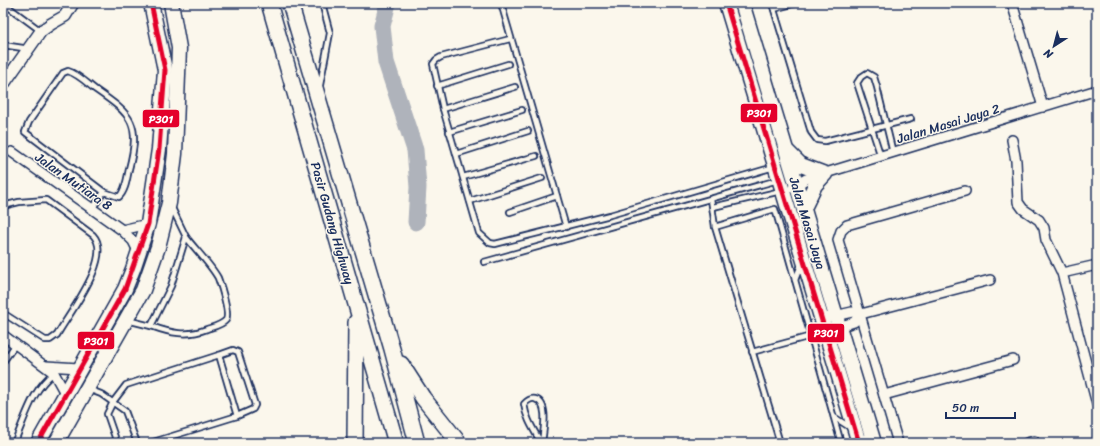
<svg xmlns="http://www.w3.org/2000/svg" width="1100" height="446" font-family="Sriracha,sans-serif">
<rect width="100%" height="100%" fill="#fbf7ec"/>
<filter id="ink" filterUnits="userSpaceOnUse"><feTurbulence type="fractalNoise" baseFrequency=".025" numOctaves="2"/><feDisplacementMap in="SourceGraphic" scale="8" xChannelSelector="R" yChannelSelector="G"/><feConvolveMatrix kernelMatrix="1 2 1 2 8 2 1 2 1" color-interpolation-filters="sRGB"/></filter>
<g filter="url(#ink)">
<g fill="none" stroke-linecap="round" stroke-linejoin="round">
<!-- river -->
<path stroke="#afb3bb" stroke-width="17" d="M 388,3 L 382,26 L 386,62 L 415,150 L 418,187 L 416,222"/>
<!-- service casing -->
<g stroke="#1b2f5e" stroke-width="8">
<g id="service">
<path d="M 3,3 L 41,31"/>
<path d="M 501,3 L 566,227"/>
<path d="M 772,3 L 811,132 L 817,140 L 825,141 L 911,119"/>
<path d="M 774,9 L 796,3"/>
<path d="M 510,39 L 441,57 L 436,60 L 433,64 L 443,109 L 479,233 L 490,243 L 495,244 L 610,215 L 774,167"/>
<path d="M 3,45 L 23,48 L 27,51"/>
<path d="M 68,71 C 78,74 88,84 96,90 C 132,115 141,123 129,169 C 127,178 126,190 119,197 L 104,192 L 25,132 L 29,122 L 63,73 Z"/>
<path d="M 320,85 L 330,33 L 322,3"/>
<path d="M 437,86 L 508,64"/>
<path d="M 443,109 L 515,87"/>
<path d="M 449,132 L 522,110"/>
<path d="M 456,154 L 528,131"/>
<path d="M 881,157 L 857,83 L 861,77 L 867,73 L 874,77 L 877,87 L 893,153"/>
<path d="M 463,177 L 536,156"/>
<path d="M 711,199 L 715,227"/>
<path d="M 470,201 L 542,178"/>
<path d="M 3,206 L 19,202 L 46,200 L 93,235 C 114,257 69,313 57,335 L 50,340 L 45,340 L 3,313"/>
<path d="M 713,207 L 781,191"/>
<path d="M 92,209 L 104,192"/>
<path d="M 510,212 L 557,196"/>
<path d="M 484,262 L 778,180"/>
<path d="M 795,280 L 801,265"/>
<path d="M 127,320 L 151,326 L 171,286 L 186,237 L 172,208"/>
<path d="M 151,326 C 170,333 187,337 207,329 C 213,327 222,325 226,320 C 230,313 221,286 218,278 C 211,265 195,249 186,237"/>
<path d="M 752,352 L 811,336"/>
<path d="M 219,355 L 233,350 L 238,352 L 255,405 L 253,409 L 237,416"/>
<path d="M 3,362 L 16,344"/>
<path d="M 88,389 L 101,394 L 125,411 L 137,443"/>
<path d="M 834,417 L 851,428"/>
<path d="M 14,443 C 25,419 32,389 54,373"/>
<path d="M 117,443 L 107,414 L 113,402 L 126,385 L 219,355 L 237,416 L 150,443"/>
<path d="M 243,443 L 245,443"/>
<path d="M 541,443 C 534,430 526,419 524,404 C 527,401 531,398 535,399 C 550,403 543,432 542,443"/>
<path d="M 780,443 L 715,227 L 775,209 L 841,443"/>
</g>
</g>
<!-- minor casing -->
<g stroke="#1b2f5e" stroke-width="12">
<g id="minor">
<path d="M 1012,3 L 1043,107"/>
<path d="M 1012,140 L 1016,161 L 1018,202 L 1023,209 L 1039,220 L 1044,228 L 1046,240 L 1062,273 L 1097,404"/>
<path d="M 12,152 L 122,230 L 133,241 L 139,253"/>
<path d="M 793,188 L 806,179 L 1097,90"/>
<path d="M 122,230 L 148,224"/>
<path d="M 1062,273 L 1097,265"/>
<path d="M 822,319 L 852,312 L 861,314 L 990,280"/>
<path d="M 826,331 L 854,322 L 861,314"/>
<path d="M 3,335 L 54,373 L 65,393"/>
<path d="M 46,366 L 79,368"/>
<path d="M 884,395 L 1013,360"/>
<path d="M 898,443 L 838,240 L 841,231 L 847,225 L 965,191"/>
<path d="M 1027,443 L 1034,441"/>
</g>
</g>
<!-- tertiary casing -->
<g stroke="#1b2f5e" stroke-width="14">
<path id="tertiary" d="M 3,85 L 41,31 L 51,24 L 65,16 L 73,3"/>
</g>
<!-- primary casing -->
<g stroke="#1b2f5e" stroke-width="17">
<g id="primary">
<path d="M 726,3 L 859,443"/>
<path d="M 742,3 L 874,443"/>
<path d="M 788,152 L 801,165 L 825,174 L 815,185 L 804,208"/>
<path d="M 38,443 L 125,289 L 133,269 L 148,224 L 159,149 L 165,70 L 151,3"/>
<path d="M 56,443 L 143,290 L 158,247 L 169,203 L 175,154 L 179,48 L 171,3"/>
</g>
</g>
<!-- trunk casing -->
<g stroke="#1b2f5e" stroke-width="18">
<g id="trunk">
<path d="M 269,3 L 396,443"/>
<path d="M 290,3 L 392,349 L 417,443"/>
<path d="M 401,364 L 423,398 L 459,443"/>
<path d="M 355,443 L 356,322"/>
</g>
</g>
<!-- service -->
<use href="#service" stroke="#fbf7ec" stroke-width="4.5"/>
<!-- minor -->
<use href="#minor" stroke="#fbf7ec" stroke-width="9"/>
<!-- tertiary -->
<use href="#tertiary" stroke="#fbf7ec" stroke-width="11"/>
<!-- primary -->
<use href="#primary" stroke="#fbf7ec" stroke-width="14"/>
<!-- trunk -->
<use href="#trunk" stroke="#fbf7ec" stroke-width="15"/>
<!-- bus-1 casing -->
<g stroke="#fbf7ec" stroke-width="8">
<g id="bus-1">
<path d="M 726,3 L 859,443"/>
<path d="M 38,443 L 125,289 L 148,224 L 159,149 L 165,70 L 151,3"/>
</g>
</g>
<!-- bus-1 -->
<use href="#bus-1" stroke="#e4002b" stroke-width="5"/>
</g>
</g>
<g text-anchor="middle" stroke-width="3" stroke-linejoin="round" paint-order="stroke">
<!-- street labels -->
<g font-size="13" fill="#1b2f5e" stroke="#fbf7ec">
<text transform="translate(948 123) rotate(-17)" y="5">Jalan Masai Jaya 2</text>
<text transform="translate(74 181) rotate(35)" y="5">Jalan Mutiara 8</text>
<text transform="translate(333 223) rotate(74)" y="5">Pasir Gudang Highway</text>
<text transform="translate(808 223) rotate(73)" y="5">Jalan Masai Jaya</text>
</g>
</g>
<g stroke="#fbf7ec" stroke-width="1.5">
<rect x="740" y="103" width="38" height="20" rx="4" fill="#e4002b"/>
<rect x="142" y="109" width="38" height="19" rx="4" fill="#e4002b"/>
<rect x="807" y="323" width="38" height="20" rx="4" fill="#e4002b"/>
<rect x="77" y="331" width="38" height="19" rx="4" fill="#e4002b"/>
</g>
<g font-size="11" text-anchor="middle" font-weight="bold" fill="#fff">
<text x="759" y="117">P301</text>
<text x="161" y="123">P301</text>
<text x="826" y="337">P301</text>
<text x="96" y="345">P301</text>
</g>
<!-- margin -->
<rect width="1100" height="446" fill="none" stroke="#fbf7ec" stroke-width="16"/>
<rect x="8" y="8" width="1084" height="430" fill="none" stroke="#1b2f5e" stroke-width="1.5" filter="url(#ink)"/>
<!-- north arrow -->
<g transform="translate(1054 46) rotate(216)" stroke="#fbf7ec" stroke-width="3" paint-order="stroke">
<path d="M0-3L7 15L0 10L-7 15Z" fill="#1b2f5e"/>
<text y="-6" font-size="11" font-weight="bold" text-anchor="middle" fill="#1b2f5e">N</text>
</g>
<!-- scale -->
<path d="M946 412v6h69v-6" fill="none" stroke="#1b2f5e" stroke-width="2"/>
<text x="952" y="412" font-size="12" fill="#1b2f5e" stroke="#fbf7ec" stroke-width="3" paint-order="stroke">50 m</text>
</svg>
